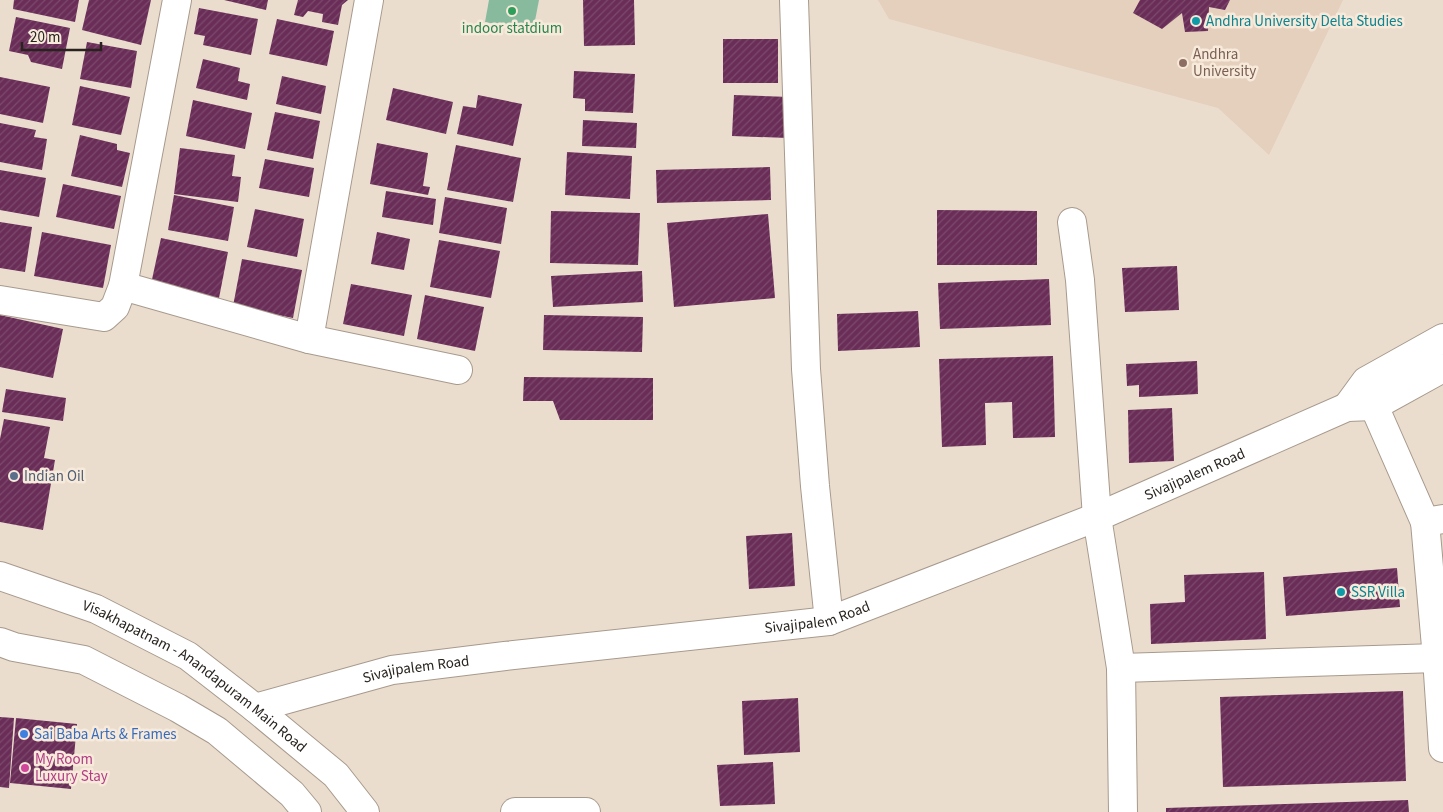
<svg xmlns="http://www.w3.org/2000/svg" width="1443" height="812" font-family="'Source Sans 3',sans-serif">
<defs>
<pattern id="building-hatch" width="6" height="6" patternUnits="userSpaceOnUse" patternTransform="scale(1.25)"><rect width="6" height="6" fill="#6a2d58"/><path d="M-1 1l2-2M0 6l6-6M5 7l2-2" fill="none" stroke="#7b4a6c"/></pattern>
</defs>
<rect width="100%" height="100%" fill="#ebddce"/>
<!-- built -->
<path fill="#e4d0bc" d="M 878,0 L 1343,0 L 1269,155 L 1218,108 L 889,19 Z"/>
<!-- grass -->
<path fill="#88bb9e" d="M 489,0 L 539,0 L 533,31 L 485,22 Z"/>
<!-- building -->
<g fill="url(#building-hatch)">
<path d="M 14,0 L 79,0 L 75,22 L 13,9 Z"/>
<path d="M 89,0 L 151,0 L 141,45 L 82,30 Z"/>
<path d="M 224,0 L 268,0 L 266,10 Z"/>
<path d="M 298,0 L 348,0 L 342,5 L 338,25 L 322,22 L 323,14 L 308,11 L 303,17 L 294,15 Z"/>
<path d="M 583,0 L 634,0 L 635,45 L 584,46 Z"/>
<path d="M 1140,0 L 1230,0 L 1225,10 L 1209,7 L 1208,31 L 1185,32 L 1182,13 L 1162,29 L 1133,13 Z"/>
<path d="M 199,8 L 258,19 L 251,55 L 203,45 L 205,36 L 194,34 Z"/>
<path d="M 16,17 L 70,28 L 62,69 L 31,62 L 28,55 L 9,51 Z"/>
<path d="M 277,19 L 334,31 L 327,66 L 269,54 Z"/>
<rect x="723" y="39" width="55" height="44"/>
<path d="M 87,42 L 137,51 L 131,88 L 80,79 Z"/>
<path d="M 203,59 L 240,68 L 238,81 L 250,84 L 247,100 L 196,88 Z"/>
<path d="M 574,71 L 635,74 L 633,113 L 585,111 L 585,99 L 573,98 Z"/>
<path d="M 282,76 L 326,86 L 321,114 L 276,104 Z"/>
<path d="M 0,77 L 50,87 L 43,123 L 0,114 Z"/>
<path d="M 80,86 L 130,97 L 121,135 L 72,125 Z"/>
<path d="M 393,88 L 453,102 L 446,134 L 386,120 Z"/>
<path d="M 478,95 L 522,104 L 513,146 L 457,134 L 463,106 L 476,108 Z"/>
<path d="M 734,95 L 790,97 L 788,138 L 732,136 Z"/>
<path d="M 193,100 L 252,113 L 245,149 L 186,136 Z"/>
<path d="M 275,112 L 320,121 L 313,159 L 267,150 Z"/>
<path d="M 583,120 L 637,123 L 636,148 L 582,146 Z"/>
<path d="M 0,123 L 36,130 L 34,137 L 47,139 L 42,170 L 0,162 Z"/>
<path d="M 80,135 L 117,144 L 117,150 L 130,153 L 122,187 L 71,176 Z"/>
<path d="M 377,143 L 428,153 L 423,186 L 430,187 L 428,195 L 370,184 Z"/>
<path d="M 456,145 L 521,158 L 513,202 L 447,190 Z"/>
<path d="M 180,148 L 235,155 L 232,176 L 241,177 L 238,202 L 174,194 Z"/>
<path d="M 567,152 L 632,156 L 630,199 L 565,195 Z"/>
<path d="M 265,159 L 314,168 L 309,197 L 259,188 Z"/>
<path d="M 770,167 L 771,200 L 657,203 L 656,170 Z"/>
<path d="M 0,170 L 46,178 L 39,217 L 0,210 Z"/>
<path d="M 63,184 L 121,196 L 114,229 L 56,217 Z"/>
<path d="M 386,191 L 436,199 L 433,225 L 382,217 Z"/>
<path d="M 174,195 L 234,207 L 228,241 L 168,230 Z"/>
<path d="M 445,197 L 507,208 L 501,244 L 439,233 Z"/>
<path d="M 255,209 L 304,219 L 297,257 L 247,247 Z"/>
<path d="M 937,210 L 1037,211 L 1037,265 L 937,265 Z"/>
<path d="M 551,211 L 640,213 L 638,265 L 550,263 Z"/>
<path d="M 768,214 L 775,298 L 674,307 L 667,223 Z"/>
<path d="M 0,222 L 32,227 L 25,272 L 0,268 Z"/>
<path d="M 42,232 L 111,245 L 103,288 L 34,276 Z"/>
<path d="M 377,232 L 410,239 L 404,270 L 371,264 Z"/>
<path d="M 161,238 L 228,252 L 219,298 L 151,284 Z"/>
<path d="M 439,240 L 500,251 L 491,298 L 430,287 Z"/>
<path d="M 242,259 L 302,270 L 293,318 L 233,306 Z"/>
<path d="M 1177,266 L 1179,310 L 1125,312 L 1122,268 Z"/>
<path d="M 642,271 L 643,302 L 553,307 L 551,276 Z"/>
<path d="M 1049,279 L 1051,325 L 940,329 L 938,283 Z"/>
<path d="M 351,284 L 412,295 L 404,336 L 343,324 Z"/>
<path d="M 425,295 L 484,307 L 475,351 L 417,339 Z"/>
<path d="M 918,311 L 920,347 L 838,351 L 837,314 Z"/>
<path d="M 0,315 L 63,329 L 53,378 L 0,367 Z"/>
<path d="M 544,315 L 643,317 L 642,352 L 543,350 Z"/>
<path d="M 1053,356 L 1055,437 L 1013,438 L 1012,402 L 985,403 L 986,445 L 942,447 L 939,359 Z"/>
<path d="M 1197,361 L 1198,394 L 1139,397 L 1139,385 L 1127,386 L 1126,364 Z"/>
<path d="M 524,377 L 653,378 L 653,420 L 560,420 L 553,401 L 523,401 Z"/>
<path d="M 6,389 L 66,398 L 63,421 L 2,412 Z"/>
<path d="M 1172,408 L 1174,461 L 1129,463 L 1128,410 Z"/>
<path d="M 4,419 L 50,427 L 44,458 L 55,460 L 43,530 L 0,522 L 0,439 Z"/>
<path d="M 792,533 L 795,586 L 749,589 L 746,536 Z"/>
<path d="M 1397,568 L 1400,607 L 1286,616 L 1283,577 Z"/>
<path d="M 1264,572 L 1266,639 L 1151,644 L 1150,604 L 1185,602 L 1184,575 Z"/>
<path d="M 1403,691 L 1406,781 L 1223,787 L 1220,697 Z"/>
<path d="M 798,698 L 800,752 L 744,755 L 742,701 Z"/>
<path d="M 0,717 L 14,718 L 9,788 L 0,787 Z"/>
<path d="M 16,718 L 77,724 L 71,789 L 10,783 Z"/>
<path d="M 773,762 L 775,804 L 720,806 L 717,765 Z"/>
<path d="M 1408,800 L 1409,812 L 1166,812 L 1166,808 Z"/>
</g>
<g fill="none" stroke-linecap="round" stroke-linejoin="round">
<!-- street casing -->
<g stroke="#a79a8d" stroke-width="30">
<g id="street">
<path d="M 794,0 L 806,369 L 815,486 L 829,621"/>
<path d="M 1072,222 L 1080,280 L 1097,517 L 1121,668 L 1123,812"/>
<path d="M 123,286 L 309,339 L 458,370"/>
<path d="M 0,300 L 104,317 L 115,307 L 123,286 L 177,0"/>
<path d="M 309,339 L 369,0"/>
<path d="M 1374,406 L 1425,522"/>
<path d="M 1437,658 L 1443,748"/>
<path d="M 1121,668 L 1437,658 L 1425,522 L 1443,519"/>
<path d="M 515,812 L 586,812"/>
</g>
</g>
<!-- secondary casing -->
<g stroke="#a79a8d" stroke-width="30">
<g id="secondary">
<path d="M 1347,407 L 1366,381 L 1443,338"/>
<path id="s1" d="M 255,708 L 392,670 L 505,656 L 829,621 L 1097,517 L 1347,407 L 1374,406 L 1443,368"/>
</g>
</g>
<!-- primary casing -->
<g stroke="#a79a8d" stroke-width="30">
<g id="primary">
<path id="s2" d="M 0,576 L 96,609 L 188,656 L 255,708 L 336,775 L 365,812"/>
<path d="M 0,642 L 14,647 L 84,660 L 178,708 L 217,731 L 292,794 L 307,812"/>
</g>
</g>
<!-- street -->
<use href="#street" stroke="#fff" stroke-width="28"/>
<!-- secondary -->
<use href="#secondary" stroke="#fff" stroke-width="28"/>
<!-- primary -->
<use href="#primary" stroke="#fff" stroke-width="28"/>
</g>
<!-- markers -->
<circle fill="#2e9e5b" stroke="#f8eadb" stroke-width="2" cx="512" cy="11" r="5"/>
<g fill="#0f9aa8" stroke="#f8eadb" stroke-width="2">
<circle cx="1196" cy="21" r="5"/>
<circle cx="1341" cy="592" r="5"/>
</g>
<circle fill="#8d6e63" stroke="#f8eadb" stroke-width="2" cx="1183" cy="63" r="5"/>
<circle fill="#5c6f8a" stroke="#f8eadb" stroke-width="2" cx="14" cy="476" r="5"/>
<circle fill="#3f7fe0" stroke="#f8eadb" stroke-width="2" cx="24" cy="734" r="5"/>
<circle fill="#d1479c" stroke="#f8eadb" stroke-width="2" cx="25" cy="768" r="5"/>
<g text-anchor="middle" stroke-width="5" stroke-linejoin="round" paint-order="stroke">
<!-- culture labels -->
<g font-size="15" fill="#0d838f" stroke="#f8eadb" text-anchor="start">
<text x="1206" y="26">Andhra University Delta Studies</text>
<text x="1351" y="597">SSR Villa</text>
</g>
<!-- leisure labels -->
<g font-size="15" fill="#27864d" stroke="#f8eadb">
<text x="512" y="33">indoor statdium</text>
</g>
<!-- education labels -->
<g font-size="15" fill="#785e54" stroke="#f8eadb" text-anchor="start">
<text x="1193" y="59">Andhra<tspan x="1193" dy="17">University</tspan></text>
</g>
<!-- street labels -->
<g font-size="15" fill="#28231e" stroke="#f8eadb">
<text dy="5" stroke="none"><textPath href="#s1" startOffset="976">Sivajipalem Road</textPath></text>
<text dy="5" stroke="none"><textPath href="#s1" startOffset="571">Sivajipalem Road</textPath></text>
<text dy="5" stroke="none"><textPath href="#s1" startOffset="166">Sivajipalem Road</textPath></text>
<text dy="5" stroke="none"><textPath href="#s2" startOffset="221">Visakhapatnam - Anandapuram Main Road</textPath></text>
</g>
<!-- service labels -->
<g font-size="15" fill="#4e5e75" stroke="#f8eadb" text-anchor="start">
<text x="24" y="481">Indian Oil</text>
</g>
<!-- shop labels -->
<g font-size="15" fill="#366cbe" stroke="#f8eadb" text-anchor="start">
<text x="34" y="739">Sai Baba Arts &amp; Frames</text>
</g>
<!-- hotel labels -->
<g font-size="15" fill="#b23c85" stroke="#f8eadb" text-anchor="start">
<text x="35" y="764">My Room<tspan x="35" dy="17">Luxury Stay</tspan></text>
</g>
</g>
<!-- scale -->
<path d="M22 42v8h79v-8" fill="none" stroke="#28231e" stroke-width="2.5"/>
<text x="30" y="42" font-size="15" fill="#28231e" stroke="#f8eadb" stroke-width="4" paint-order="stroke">20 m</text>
</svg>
